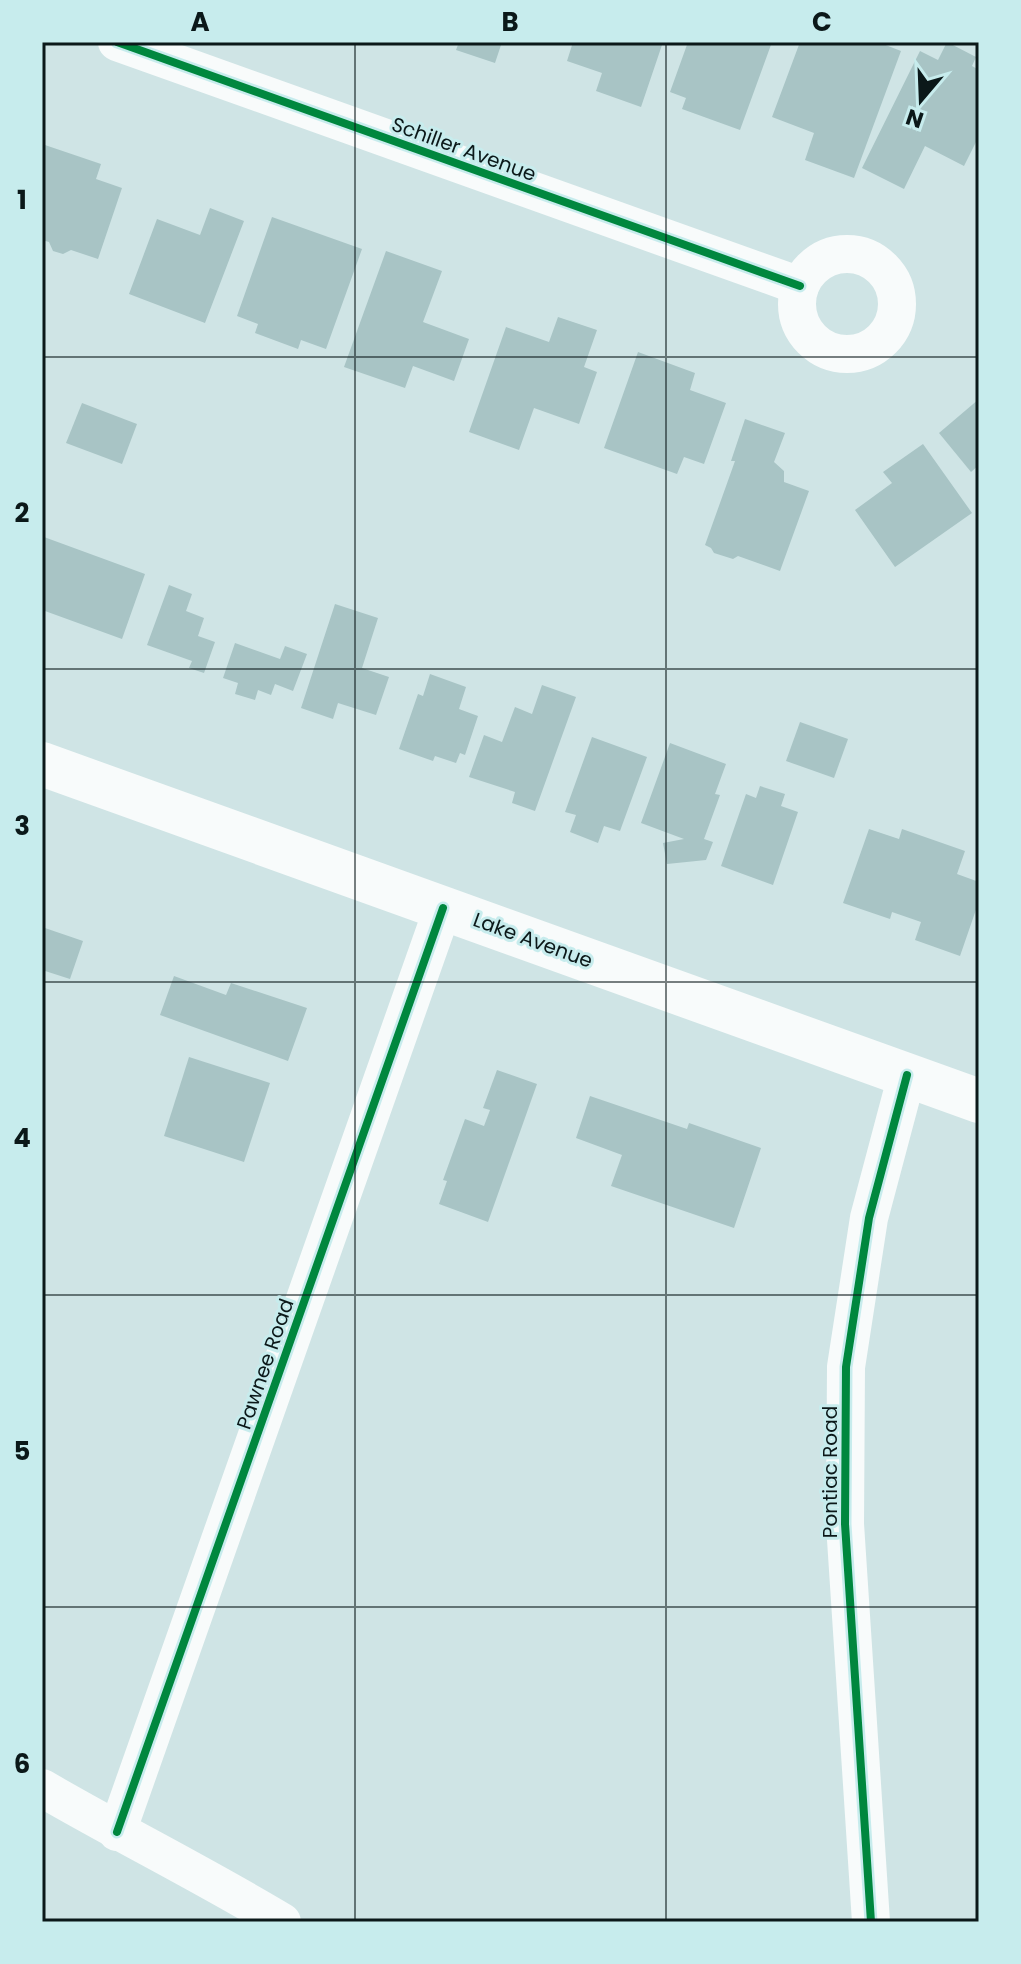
<svg xmlns="http://www.w3.org/2000/svg" width="1021" height="1964" font-family="Poppins,sans-serif">
<rect width="100%" height="100%" fill="#cfe4e5"/>
<!-- building -->
<g fill="#a8c4c5">
<path d="M 459,42 L 502,42 L 495,63 L 456,50 Z"/>
<path d="M 573,42 L 663,42 L 641,107 L 596,91 L 602,73 L 567,61 Z"/>
<path d="M 688,42 L 772,42 L 740,130 L 682,109 L 686,98 L 670,92 Z"/>
<path d="M 800,42 L 878,42 L 901,51 L 854,178 L 805,160 L 814,133 L 772,117 Z"/>
<path d="M 947,42 L 976,57 L 972,66 L 979,70 L 979,136 L 964,166 L 925,146 L 904,189 L 862,168 L 920,51 L 938,60 Z"/>
<path d="M 42,144 L 101,164 L 96,179 L 122,188 L 98,259 L 71,250 L 63,254 L 53,251 L 49,242 L 42,240 Z"/>
<path d="M 210,208 L 244,221 L 205,323 L 129,294 L 157,219 L 200,235 Z"/>
<path d="M 272,217 L 362,249 L 326,349 L 301,340 L 298,349 L 255,333 L 258,324 L 237,316 Z"/>
<path d="M 386,251 L 442,271 L 423,322 L 469,339 L 454,381 L 413,366 L 405,388 L 344,367 Z"/>
<path d="M 558,317 L 597,330 L 584,367 L 597,372 L 579,424 L 534,408 L 519,450 L 469,432 L 506,327 L 549,342 Z"/>
<path d="M 638,352 L 695,373 L 690,390 L 726,403 L 704,464 L 684,457 L 677,474 L 604,448 Z"/>
<path d="M 979,399 L 979,465 L 971,472 L 939,433 Z"/>
<path d="M 82,403 L 137,424 L 122,464 L 66,443 Z"/>
<path d="M 745,419 L 785,433 L 774,462 L 784,471 L 784,482 L 809,491 L 780,571 L 738,556 L 733,559 L 714,553 L 711,548 L 705,545 L 735,461 L 731,461 Z"/>
<path d="M 923,444 L 972,513 L 895,567 L 855,510 L 892,483 L 883,472 Z"/>
<path d="M 44,537 L 145,574 L 122,639 L 45,611 L 42,619 L 42,542 Z"/>
<path d="M 169,585 L 192,594 L 186,611 L 204,618 L 198,636 L 215,642 L 204,673 L 189,668 L 192,661 L 147,645 Z"/>
<path d="M 335,604 L 378,618 L 362,668 L 389,677 L 376,715 L 338,703 L 333,719 L 301,708 Z"/>
<path d="M 235,643 L 280,659 L 285,646 L 307,654 L 293,691 L 275,684 L 271,695 L 258,690 L 255,700 L 235,694 L 238,683 L 223,678 Z"/>
<path d="M 430,674 L 466,687 L 459,709 L 478,716 L 465,755 L 460,753 L 456,763 L 435,756 L 433,761 L 399,749 L 418,694 L 423,696 Z"/>
<path d="M 542,685 L 576,697 L 535,811 L 512,803 L 515,792 L 469,777 L 484,735 L 502,742 L 515,707 L 532,714 Z"/>
<path d="M 800,722 L 848,739 L 834,778 L 786,761 Z"/>
<path d="M 592,737 L 647,757 L 620,831 L 604,826 L 598,843 L 570,832 L 576,815 L 565,812 Z"/>
<path d="M 670,743 L 726,764 L 715,794 L 720,795 L 704,839 L 713,842 L 706,860 L 667,864 L 663,843 L 684,839 L 641,823 Z"/>
<path d="M 760,786 L 785,794 L 781,806 L 798,812 L 773,885 L 721,866 L 746,794 L 756,798 Z"/>
<path d="M 869,829 L 899,839 L 902,829 L 965,851 L 957,874 L 979,882 L 979,901 L 960,956 L 915,940 L 921,922 L 892,912 L 890,919 L 843,903 Z"/>
<path d="M 42,927 L 83,941 L 70,979 L 42,970 Z"/>
<path d="M 174,976 L 226,995 L 231,983 L 307,1008 L 288,1061 L 160,1015 Z"/>
<path d="M 189,1057 L 270,1083 L 244,1162 L 164,1136 Z"/>
<path d="M 497,1070 L 537,1084 L 488,1222 L 439,1204 L 447,1181 L 443,1180 L 465,1119 L 484,1126 L 490,1110 L 483,1108 Z"/>
<path d="M 590,1096 L 687,1129 L 689,1123 L 761,1148 L 734,1228 L 611,1186 L 622,1155 L 576,1138 Z"/>
</g>
<g fill="none" stroke-linecap="round" stroke-linejoin="round">
<!-- minor -->
<g stroke="#f8fbfb" stroke-width="38">
<path d="M 117,42 L 800,286"/>
<circle cx="847" cy="304" r="50"/>
<path d="M 42,1788 C 121,1834 204,1875 282,1922"/>
<path d="M 117,1832 L 443,908"/>
<path d="M 871,1922 L 845,1524 L 846,1367 L 869,1218 L 907,1075"/>
</g>
<!-- secondary -->
<path stroke="#f8fbfb" stroke-width="44" d="M 42,764 L 979,1101"/>
<!-- cycleway casing -->
<g stroke="#c7eced" stroke-width="13">
<g id="cycleway">
<path d="M 117,42 L 800,286"/>
<path d="M 117,1832 L 443,908"/>
<path d="M 871,1922 L 845,1524 L 846,1367 L 869,1218 L 907,1075"/>
</g>
</g>
<!-- cycleway -->
<use href="#cycleway" stroke="#00873e" stroke-width="8"/>
</g>
<!-- grid -->
<path fill="none" stroke="#0b1819" stroke-width="2" stroke-opacity="0.55" d="M 355,42 L 355,1922M 666,42 L 666,1922M 42,357 L 979,357M 42,669 L 979,669M 42,982 L 979,982M 42,1295 L 979,1295M 42,1607 L 979,1607"/>
<g text-anchor="middle" stroke-width="6" stroke-linejoin="round" paint-order="stroke">
<!-- street labels -->
<g font-size="20" fill="#0b1819" stroke="#c7eced">
<text transform="translate(464 149) rotate(20)" y="7">Schiller Avenue</text>
<text transform="translate(533 940) rotate(20)" y="7">Lake Avenue</text>
<text transform="translate(265 1364) rotate(-71)" y="7">Pawnee Road</text>
<text transform="translate(830 1472) rotate(-90)" y="7">Pontiac Road</text>
</g>
</g>
<!-- border -->
<rect width="1021" height="1964" fill="none" stroke="#c7eced" stroke-width="88"/>
<!-- north arrow -->
<g transform="translate(921 100) rotate(199)" stroke="#c7eced" stroke-width="6" paint-order="stroke">
<path d="M0-6L14 30L0 20L-14 30Z" fill="#0b1819"/>
<text y="-12" font-size="22" font-weight="bold" text-anchor="middle" fill="#0b1819">N</text>
</g>
<rect x="44" y="44" width="933" height="1876" fill="none" stroke="#0b1819" stroke-width="3"/>
<g font-size="26" text-anchor="middle" font-weight="bold" fill="#0b1819">
<text x="200" y="31">A</text>
<text x="510" y="31">B</text>
<text x="822" y="31">C</text>
<text x="22" y="209">1</text>
<text x="22" y="522">2</text>
<text x="22" y="835">3</text>
<text x="22" y="1147">4</text>
<text x="22" y="1460">5</text>
<text x="22" y="1773">6</text>
</g>
</svg>
